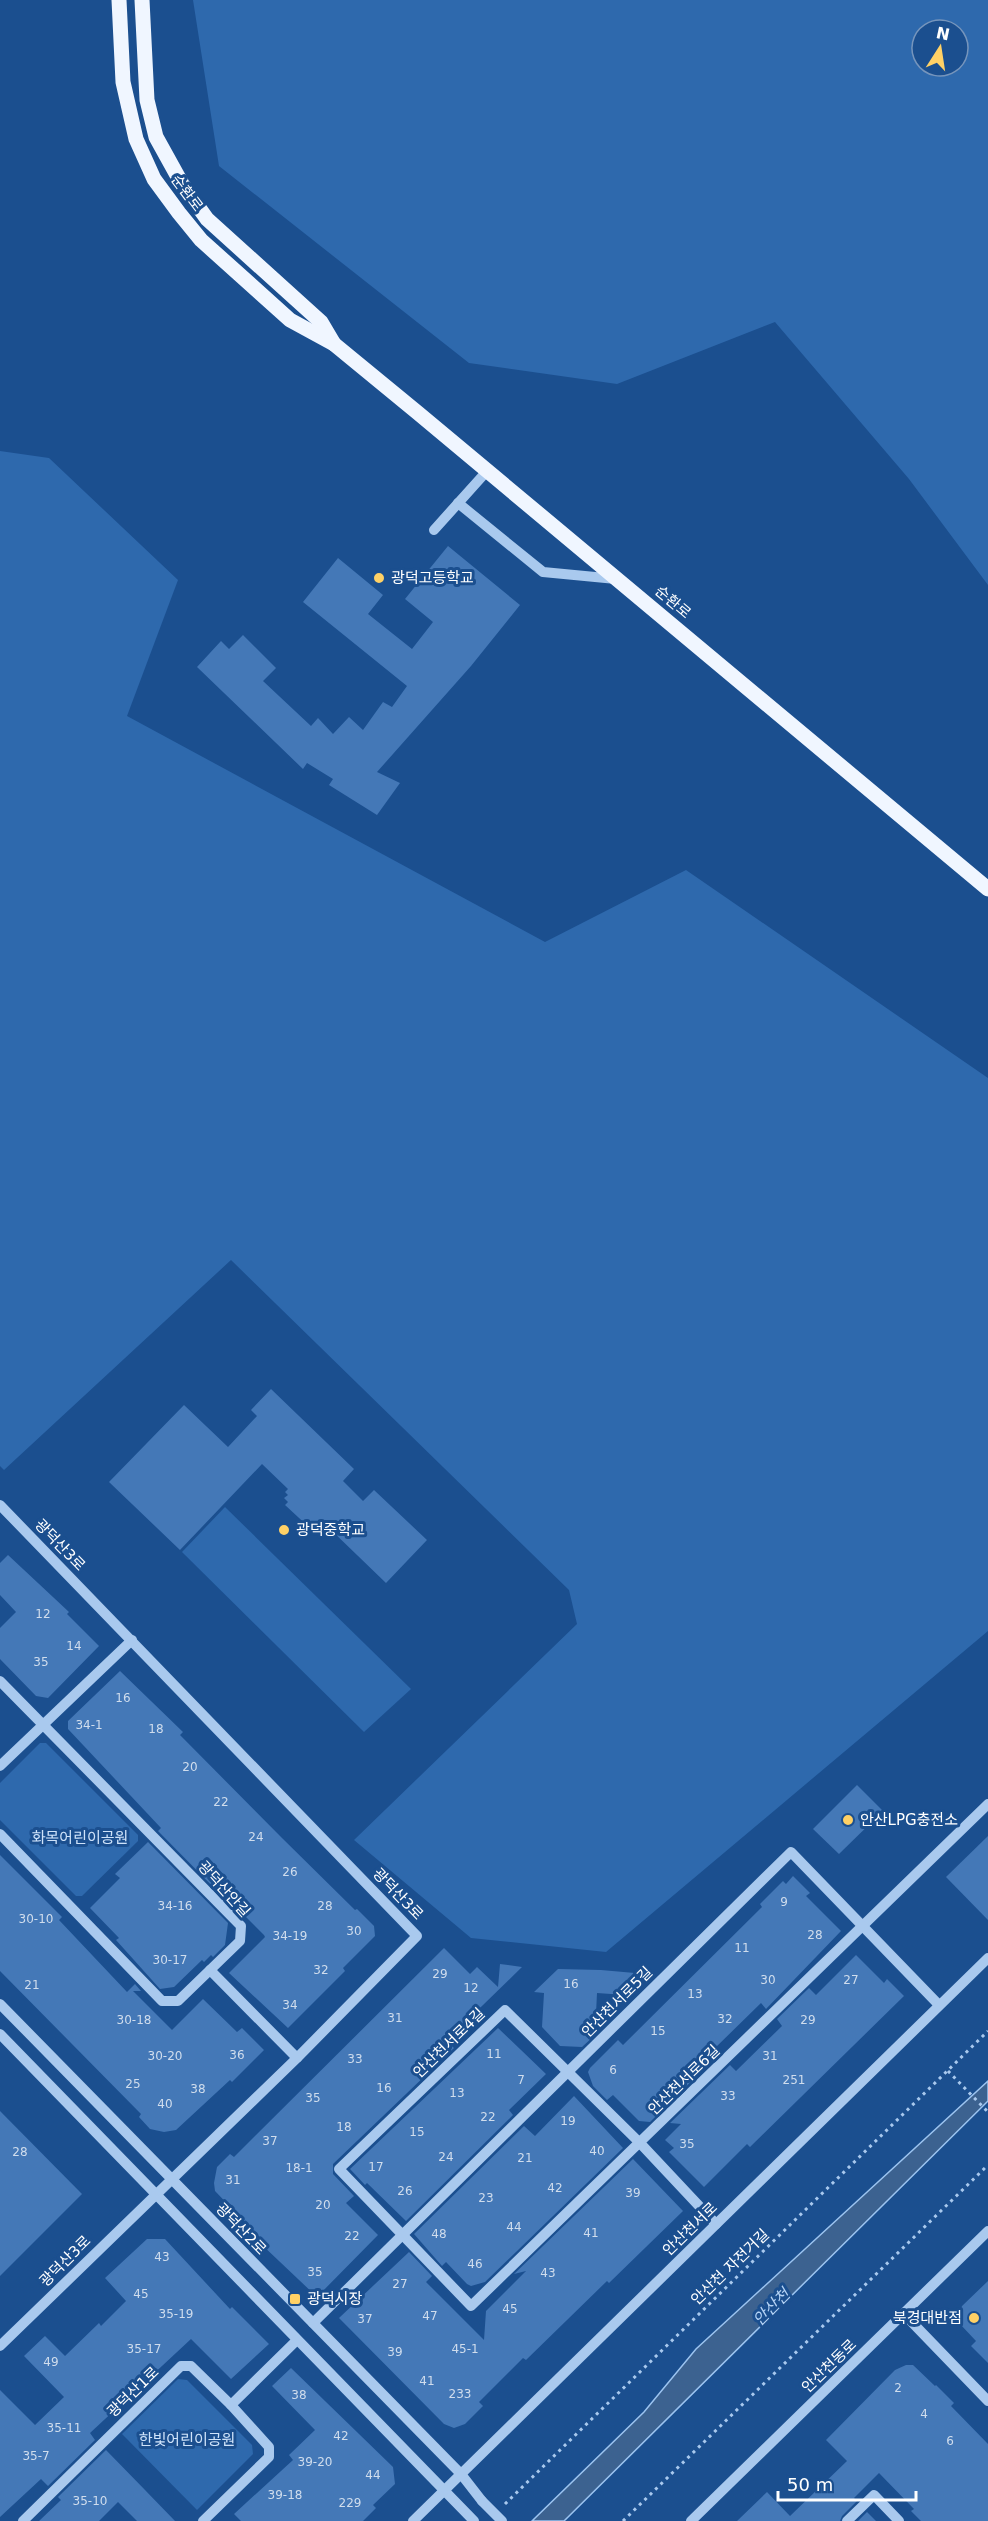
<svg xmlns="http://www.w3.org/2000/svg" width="988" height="2521" font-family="'DejaVu Sans','Noto Sans KR',sans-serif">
<rect width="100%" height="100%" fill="#1b4f8f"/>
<!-- green -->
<g fill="#2e69ad" fill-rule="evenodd">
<path d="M 193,0 L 988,0 L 988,585 L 909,479 L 775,322 L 617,384 L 469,363 L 219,166 ZM 922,30 L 958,30 L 958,66 L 922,66 Z"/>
<path d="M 0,451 L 49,458 L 178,580 L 127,716 L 545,942 L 686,870 L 988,1078 L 988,1631 L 606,1952 L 471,1938 L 354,1840 L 577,1624 L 569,1590 L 231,1260 L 4,1470 L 0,1466 Z"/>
<path d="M 225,1507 L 411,1689 L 364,1732 L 182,1552 Z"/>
<path d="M 40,1743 L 46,1743 L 138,1835 L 138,1841 L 82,1896 L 76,1896 L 0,1820 L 0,1783 Z"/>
<path d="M 178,2379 L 187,2380 L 252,2445 L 253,2454 L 197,2510 L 122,2434 Z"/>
</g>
<!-- water -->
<path fill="#3c6290" stroke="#9cc4f0" stroke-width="1.5" d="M 988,2081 L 988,2101 L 564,2521 L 532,2521 L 644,2412 L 696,2349 Z"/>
<!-- building -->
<g fill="#4478b7">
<path d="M 448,546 L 520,605 L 471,666 L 377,772 L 400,783 L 377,815 L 329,785 L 333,779 L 307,763 L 303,769 L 197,667 L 221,641 L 229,649 L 243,635 L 276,668 L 263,681 L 311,726 L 318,718 L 333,734 L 349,717 L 363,730 L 383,702 L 392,707 L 407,686 L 303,602 L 338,558 L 383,595 L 368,614 L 412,649 L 433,622 L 405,599 Z"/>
<path d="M 271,1389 L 354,1469 L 343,1481 L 363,1501 L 374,1490 L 427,1540 L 386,1583 L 328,1527 L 325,1530 L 321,1527 L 317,1530 L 314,1527 L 312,1530 L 285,1505 L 288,1502 L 284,1498 L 288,1495 L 285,1492 L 288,1489 L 262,1464 L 180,1550 L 109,1482 L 184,1405 L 228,1447 L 257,1416 L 251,1410 Z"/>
<path d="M 8,1555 L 69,1612 L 67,1614 L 99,1646 L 48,1698 L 36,1696 L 0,1659 L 0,1628 L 16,1612 L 0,1595 L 0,1563 Z"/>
<path d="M 120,1671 L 183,1732 L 180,1735 L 282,1838 L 355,1910 L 357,1909 L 374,1926 L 375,1936 L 343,1968 L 345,1971 L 288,2028 L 229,1973 L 265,1937 L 264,1935 L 231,1902 L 230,1904 L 158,1831 L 161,1828 L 68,1729 L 68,1721 Z"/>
<path d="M 857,1785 L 883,1811 L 839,1854 L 813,1829 Z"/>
<path d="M 988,1836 L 988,1920 L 946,1877 Z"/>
<path d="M 148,1842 L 228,1923 L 225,1945 L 213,1957 L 211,1955 L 204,1962 L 202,1960 L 174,1987 L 160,1989 L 116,1940 L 119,1938 L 90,1908 L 120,1878 L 115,1874 Z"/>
<path d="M 0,1855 L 62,1917 L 59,1920 L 127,1992 L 135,1984 L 141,1991 L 133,1991 L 172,2030 L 203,1999 L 237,2032 L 242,2028 L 264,2050 L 232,2082 L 230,2080 L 176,2130 L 164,2132 L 150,2129 L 139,2117 L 141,2114 L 0,1971 Z"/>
<path d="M 793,1876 L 810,1893 L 806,1896 L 841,1931 L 766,2009 L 761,2003 L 714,2049 L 719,2054 L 650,2122 L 639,2121 L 613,2095 L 607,2100 L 593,2086 L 588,2072 L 590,2068 L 618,2040 L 623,2045 L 762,1907 L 760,1904 L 783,1881 L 786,1884 Z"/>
<path d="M 444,1948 L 470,1974 L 477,1967 L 498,1987 L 500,1964 L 522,1967 L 446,2041 L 454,2048 L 333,2164 L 333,2174 L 354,2196 L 346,2203 L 378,2235 L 317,2297 L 260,2243 L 263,2241 L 215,2191 L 214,2183 L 217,2167 L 230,2154 L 234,2157 Z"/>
<path d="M 856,1955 L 884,1983 L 887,1979 L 904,1996 L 750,2147 L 747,2144 L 704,2187 L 669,2152 L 674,2148 L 665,2140 L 681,2124 L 670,2123 L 730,2065 L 736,2071 L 782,2026 L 777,2019 L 809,1988 L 816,1995 Z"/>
<path d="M 558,1969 L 601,1970 L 646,1974 L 625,1995 L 597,1993 L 595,2035 L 582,2047 L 560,2046 L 542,2027 L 544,1993 L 534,1992 Z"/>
<path d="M 498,2028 L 546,2074 L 509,2110 L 513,2115 L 406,2221 L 367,2183 L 365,2185 L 350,2169 Z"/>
<path d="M 574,2096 L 623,2148 L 485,2282 L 471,2286 L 467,2284 L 446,2262 L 442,2266 L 414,2234 L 524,2126 L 535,2136 Z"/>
<path d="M 0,2111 L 82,2194 L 0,2276 Z"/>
<path d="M 633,2159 L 683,2211 L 609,2283 L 607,2281 L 526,2360 L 523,2358 L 479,2402 L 483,2406 L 465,2424 L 454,2428 L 444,2424 L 339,2318 L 409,2252 L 432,2276 L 426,2282 L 484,2340 L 486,2311 L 526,2271 L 514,2274 Z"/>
<path d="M 147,2239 L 165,2239 L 230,2309 L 232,2307 L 269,2344 L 231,2379 L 191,2339 L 90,2433 L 95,2440 L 48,2486 L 41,2479 L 0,2517 L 0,2390 L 35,2425 L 64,2397 L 24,2356 L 45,2336 L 65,2356 L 99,2323 L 101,2326 L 126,2301 L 105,2278 Z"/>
<path d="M 988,2281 L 988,2363 L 971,2346 L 976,2341 L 960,2324 L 958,2318 L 962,2306 Z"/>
<path d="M 906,2365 L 913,2365 L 935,2386 L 936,2385 L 954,2403 L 951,2406 L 988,2444 L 988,2521 L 921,2521 L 911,2511 L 914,2509 L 879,2473 L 854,2498 L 857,2501 L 842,2516 L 840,2521 L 737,2521 L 767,2492 L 790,2516 L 847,2461 L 826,2440 L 895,2370 Z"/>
<path d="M 291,2368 L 393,2467 L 395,2484 L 373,2505 L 376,2508 L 363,2521 L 241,2521 L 234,2514 L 293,2460 L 289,2455 L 315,2430 L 272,2386 Z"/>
<path d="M 106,2450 L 145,2490 L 175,2521 L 137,2521 L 118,2502 L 99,2521 L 39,2521 L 61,2500 L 58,2497 Z"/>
<path d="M 867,2512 L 876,2521 L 858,2521 Z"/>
</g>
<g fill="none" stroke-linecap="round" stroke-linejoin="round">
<!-- path -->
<g stroke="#a9c9ee" stroke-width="3" stroke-dasharray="3 4.5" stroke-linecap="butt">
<path d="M 948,2071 L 988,2112"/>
<path d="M 505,2504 L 988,2031"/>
<path d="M 623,2521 L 988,2165"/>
</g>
<!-- minor -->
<g stroke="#a9c9ee" stroke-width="10">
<path d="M 458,503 L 543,572 L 616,579"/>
<path d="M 434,530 L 487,471"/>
<path d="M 0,1505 L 417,1936 L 297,2058 L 0,2346"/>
<path d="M 0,1681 L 241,1926 L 240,1941 L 178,2001 L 162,2001 L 0,1834"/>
<path d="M 0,1766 L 132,1640"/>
<path d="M 210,1970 L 297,2058"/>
<path d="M 0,2004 L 461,2474 L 482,2501"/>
<path d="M 0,2034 L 474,2521"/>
<path d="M 716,2224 L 640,2143 L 505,2010 L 339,2169 L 471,2306 L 988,1804"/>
<path d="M 904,2314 L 988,2401"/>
<path d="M 313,2323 L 791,1852 L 939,2005"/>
<path d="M 231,2405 L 297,2340"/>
<path d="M 23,2521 L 181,2366 L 191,2366 L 231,2405 L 269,2447 L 269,2457 L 203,2521"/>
<path d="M 413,2521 L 988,1958"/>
<path d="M 691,2521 L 988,2231"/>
<path d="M 847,2521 L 874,2495 L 899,2521"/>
</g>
<!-- major -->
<g stroke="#f0f6ff" stroke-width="15">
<path d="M 119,0 L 123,82 L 136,139 L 154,179 L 179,213 L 201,240 L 290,320 L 334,344 L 418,413 L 988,889"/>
<path d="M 142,0 L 147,100 L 156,137 L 182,184 L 207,219 L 321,322 L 334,344"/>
</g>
<!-- minor-bridge -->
<path stroke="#a9c9ee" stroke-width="10" d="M 482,2501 L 502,2521"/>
</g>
<!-- markers -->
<g fill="#ffd166" stroke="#1b4f8f" stroke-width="2">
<circle cx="379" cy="578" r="6"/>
<circle cx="284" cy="1530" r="6"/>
<circle cx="848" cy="1820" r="6"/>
<rect x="289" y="2293" width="12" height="12" rx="3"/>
<circle cx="974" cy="2318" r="6"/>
</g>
<g text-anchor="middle" stroke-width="6" stroke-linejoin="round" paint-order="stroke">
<!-- number labels -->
<g font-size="12" fill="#d0dded">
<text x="43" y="1618">12</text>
<text x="74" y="1650">14</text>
<text x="41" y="1666">35</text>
<text x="123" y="1702">16</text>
<text x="89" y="1729">34-1</text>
<text x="156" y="1733">18</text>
<text x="190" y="1771">20</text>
<text x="221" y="1806">22</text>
<text x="256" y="1841">24</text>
<text x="290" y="1876">26</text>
<text x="784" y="1906">9</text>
<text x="175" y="1910">34-16</text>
<text x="325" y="1910">28</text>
<text x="36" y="1923">30-10</text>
<text x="354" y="1935">30</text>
<text x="815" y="1939">28</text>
<text x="290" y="1940">34-19</text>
<text x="742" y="1952">11</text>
<text x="170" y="1964">30-17</text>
<text x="321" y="1974">32</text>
<text x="440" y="1978">29</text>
<text x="768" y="1984">30</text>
<text x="851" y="1984">27</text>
<text x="571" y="1988">16</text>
<text x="32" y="1989">21</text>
<text x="471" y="1992">12</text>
<text x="695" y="1998">13</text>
<text x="290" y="2009">34</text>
<text x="395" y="2022">31</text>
<text x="725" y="2023">32</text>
<text x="134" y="2024">30-18</text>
<text x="808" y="2024">29</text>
<text x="658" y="2035">15</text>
<text x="494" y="2058">11</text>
<text x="237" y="2059">36</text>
<text x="165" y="2060">30-20</text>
<text x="770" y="2060">31</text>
<text x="355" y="2063">33</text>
<text x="613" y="2074">6</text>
<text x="521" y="2084">7</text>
<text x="794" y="2084">251</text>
<text x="133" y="2088">25</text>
<text x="384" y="2092">16</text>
<text x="198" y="2093">38</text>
<text x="457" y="2097">13</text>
<text x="728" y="2100">33</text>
<text x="313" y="2102">35</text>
<text x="165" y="2108">40</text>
<text x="488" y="2121">22</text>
<text x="568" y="2125">19</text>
<text x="344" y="2131">18</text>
<text x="417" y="2136">15</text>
<text x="270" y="2145">37</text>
<text x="687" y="2148">35</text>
<text x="597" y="2155">40</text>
<text x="20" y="2156">28</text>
<text x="446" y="2161">24</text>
<text x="525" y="2162">21</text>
<text x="376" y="2171">17</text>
<text x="299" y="2172">18-1</text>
<text x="233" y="2184">31</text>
<text x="555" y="2192">42</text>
<text x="405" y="2195">26</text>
<text x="633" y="2197">39</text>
<text x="486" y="2202">23</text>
<text x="323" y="2209">20</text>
<text x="514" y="2231">44</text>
<text x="591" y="2237">41</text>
<text x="439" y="2238">48</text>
<text x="352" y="2240">22</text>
<text x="162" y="2261">43</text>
<text x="475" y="2268">46</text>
<text x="315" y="2276">35</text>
<text x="548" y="2277">43</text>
<text x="400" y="2288">27</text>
<text x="141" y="2298">45</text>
<text x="510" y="2313">45</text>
<text x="176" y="2318">35-19</text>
<text x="430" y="2320">47</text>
<text x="365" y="2323">37</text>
<text x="144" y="2353">35-17</text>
<text x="465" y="2353">45-1</text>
<text x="395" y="2356">39</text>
<text x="51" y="2366">49</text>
<text x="427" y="2385">41</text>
<text x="898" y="2392">2</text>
<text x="460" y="2398">233</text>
<text x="299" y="2399">38</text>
<text x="924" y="2418">4</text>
<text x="64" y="2432">35-11</text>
<text x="341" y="2440">42</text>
<text x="950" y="2445">6</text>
<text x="36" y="2460">35-7</text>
<text x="315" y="2466">39-20</text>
<text x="373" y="2479">44</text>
<text x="285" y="2499">39-18</text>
<text x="90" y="2505">35-10</text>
<text x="350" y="2507">229</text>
</g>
<!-- street labels -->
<g font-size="15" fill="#fff" stroke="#1b4f8f">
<text transform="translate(187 193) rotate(53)" y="5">순환로</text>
<text transform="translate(673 602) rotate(40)" y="5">순환로</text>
<text transform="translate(60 1545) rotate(46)" y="5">광덕산3로</text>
<text transform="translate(224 1889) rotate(48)" y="5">광덕산안길</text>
<text transform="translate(398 1894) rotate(46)" y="5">광덕산3로</text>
<text transform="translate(617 2002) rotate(-45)" y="5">안산천서로5길</text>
<text transform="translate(449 2043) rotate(-44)" y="5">안산천서로4길</text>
<text transform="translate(684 2080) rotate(-44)" y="5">안산천서로6길</text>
<text transform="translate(241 2229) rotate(46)" y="5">광덕산2로</text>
<text transform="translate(690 2229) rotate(-44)" y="5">안산천서로</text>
<text transform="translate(65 2261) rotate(-45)" y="5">광덕산3로</text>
<text transform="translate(730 2267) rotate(-44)" y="5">안산천 자전거길</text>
<text transform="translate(829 2366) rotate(-44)" y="5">안산천동로</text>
<text transform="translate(133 2392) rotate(-44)" y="5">광덕산1로</text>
</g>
<!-- poi labels -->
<g font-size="15" fill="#fff" stroke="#1b4f8f" text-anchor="start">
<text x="391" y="583">광덕고등학교</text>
<text x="296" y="1535">광덕중학교</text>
<text x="860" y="1825">안산LPG충전소</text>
<text x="307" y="2304">광덕시장</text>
<text x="962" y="2323" text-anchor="end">북경대반점</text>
</g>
<!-- park labels -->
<g font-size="15" fill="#cfe3fa" stroke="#1b4f8f">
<text x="80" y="1843">화목어린이공원</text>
<text x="187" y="2445">한빛어린이공원</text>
</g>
<!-- water labels -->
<g font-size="16" font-style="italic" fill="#b5d3f5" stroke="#1b4f8f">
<text transform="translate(771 2307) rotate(-45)" y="6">안산천</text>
</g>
</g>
<!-- north arrow -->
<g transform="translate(940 48) rotate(12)"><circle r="28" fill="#1b4f8f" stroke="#7695bc" stroke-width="1.5"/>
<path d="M0-4.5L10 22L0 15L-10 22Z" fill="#ffd166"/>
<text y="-9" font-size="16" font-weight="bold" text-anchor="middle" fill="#ffffff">N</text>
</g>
<!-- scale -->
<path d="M778 2491v9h138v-9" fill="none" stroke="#ffffff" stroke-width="3"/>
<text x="787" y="2491" font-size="18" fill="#ffffff" stroke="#1b4f8f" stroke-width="4.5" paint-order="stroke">50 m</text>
</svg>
